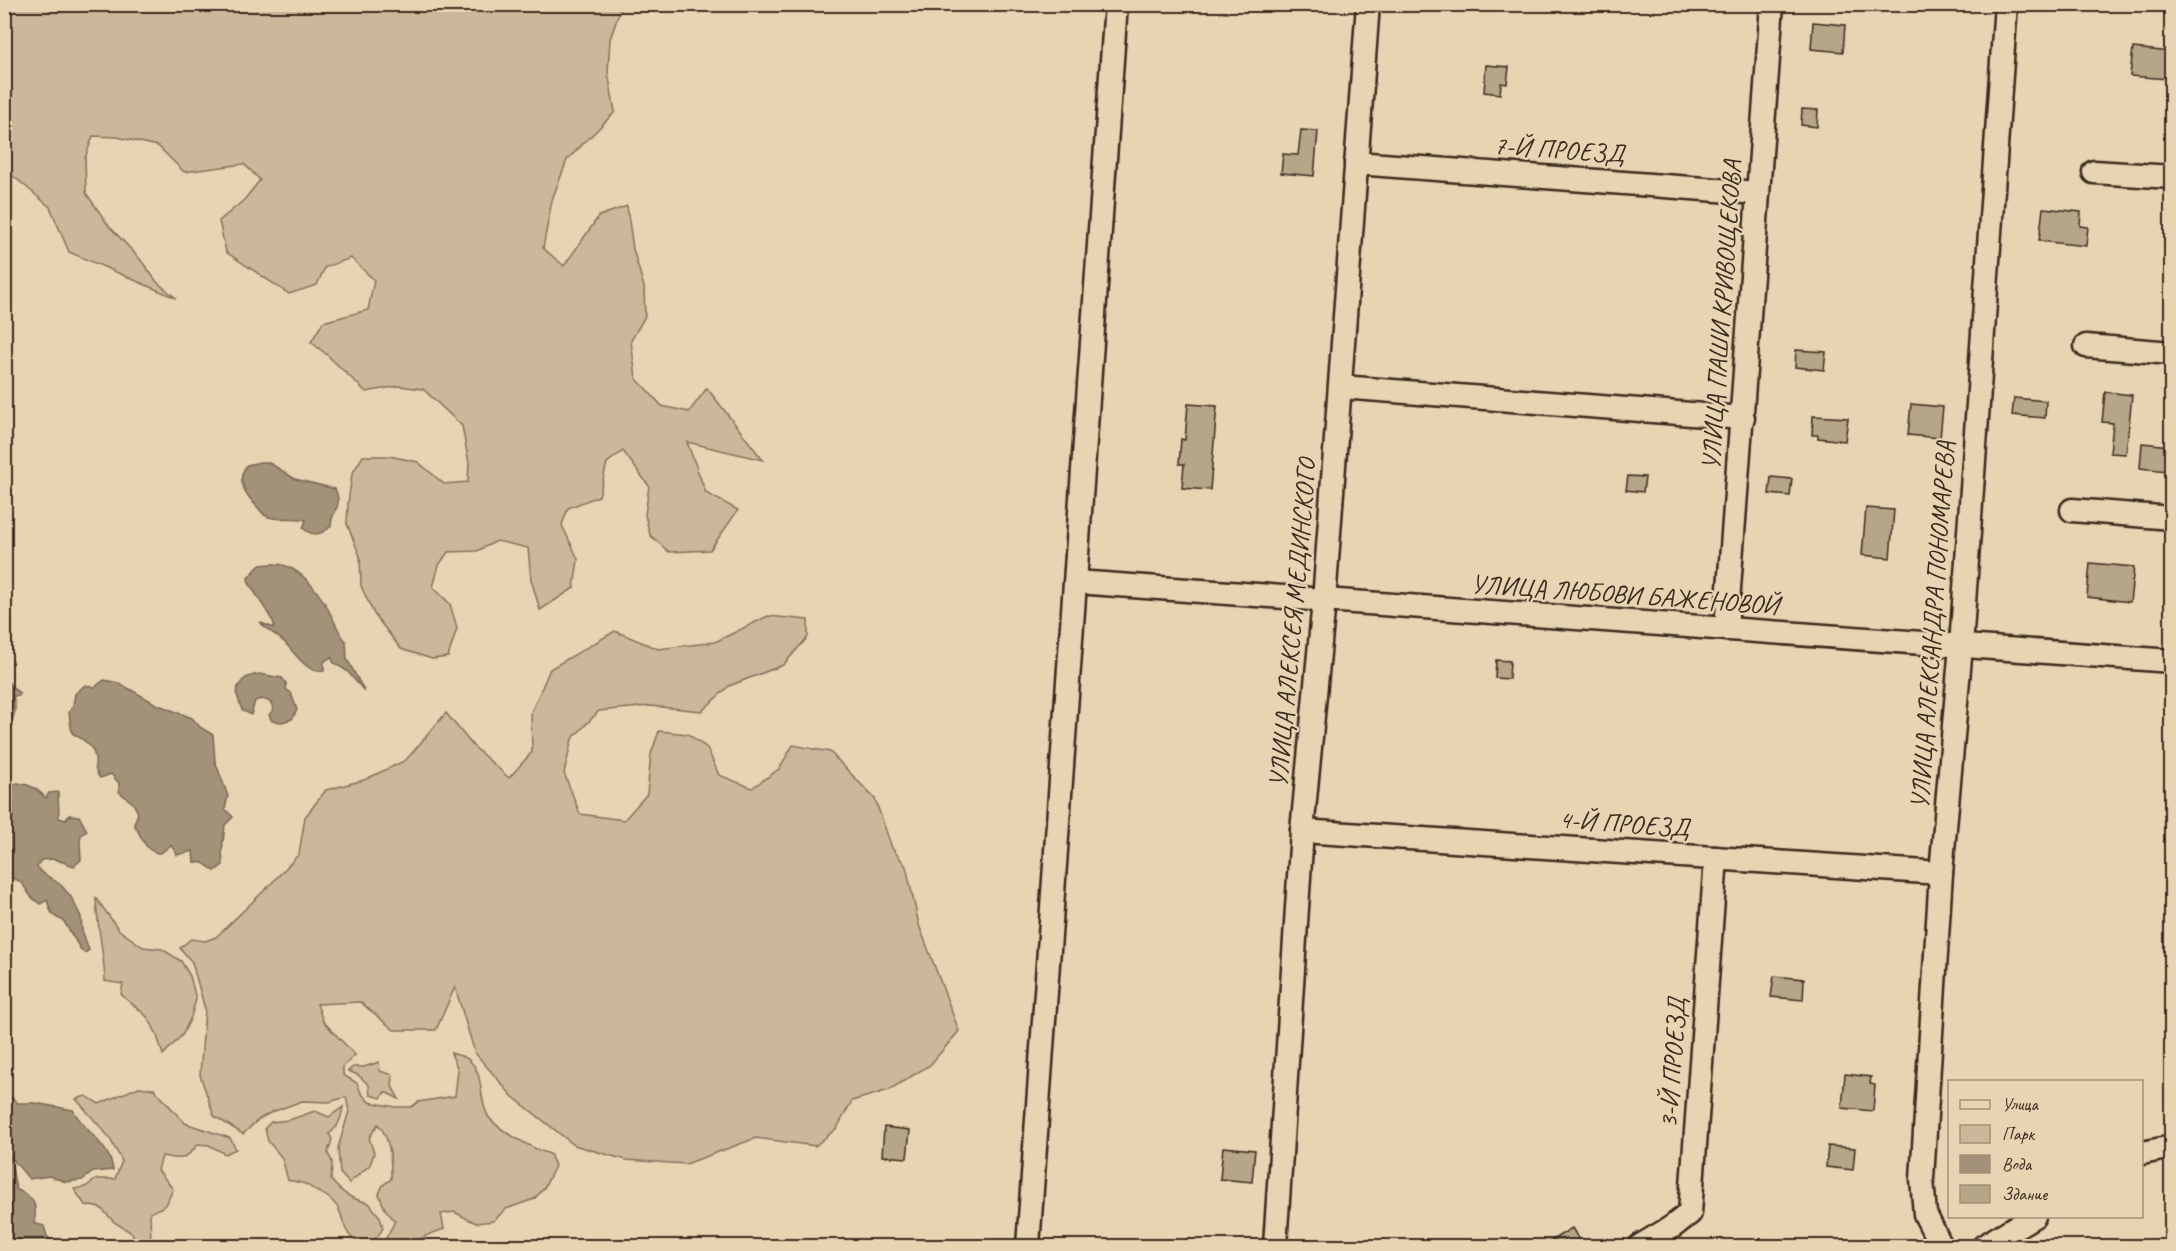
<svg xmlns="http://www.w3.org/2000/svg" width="2176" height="1251" font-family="Caveat,sans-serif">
<rect width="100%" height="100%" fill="#e7d4b2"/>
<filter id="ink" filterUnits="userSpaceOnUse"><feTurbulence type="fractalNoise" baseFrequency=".0167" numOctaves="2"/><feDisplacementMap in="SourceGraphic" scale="12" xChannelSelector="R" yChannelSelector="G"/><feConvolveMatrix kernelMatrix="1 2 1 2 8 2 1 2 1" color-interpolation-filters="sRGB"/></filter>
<g filter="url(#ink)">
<!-- green -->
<g fill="#cbb89a" stroke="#83715c" stroke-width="1.5">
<path d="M 4,5 L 622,5 L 610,39 L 608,72 L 615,112 L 567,160 L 552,200 L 543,248 L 564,266 L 599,216 L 627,206 L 633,249 L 644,287 L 645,316 L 631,341 L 636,378 L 662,406 L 689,412 L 707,388 L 763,460 L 687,442 L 706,493 L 738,510 L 710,550 L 669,552 L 650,535 L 645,515 L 649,486 L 623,451 L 607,463 L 599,496 L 568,508 L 562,525 L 578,559 L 574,588 L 540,610 L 531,579 L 528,548 L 497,541 L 477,551 L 448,552 L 439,565 L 433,587 L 450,604 L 457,628 L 448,657 L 432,659 L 401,649 L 374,614 L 361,586 L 360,556 L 347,524 L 348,504 L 352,474 L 363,456 L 389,456 L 418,462 L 444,484 L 468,482 L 469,463 L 462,426 L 423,389 L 399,386 L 366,392 L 326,354 L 311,342 L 323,322 L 368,310 L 374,280 L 351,258 L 325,267 L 317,285 L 289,294 L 226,252 L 219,221 L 244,200 L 260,180 L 244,164 L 184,172 L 158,146 L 117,137 L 93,136 L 85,158 L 86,193 L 109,226 L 140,259 L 157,282 L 176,298 L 69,252 L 50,207 L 12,175 L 9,129 L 4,121 Z"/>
<path d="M 768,616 L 808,620 L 808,637 L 783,665 L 729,686 L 702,711 L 650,706 L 599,711 L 572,739 L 564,773 L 580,814 L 624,820 L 647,794 L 651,754 L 659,731 L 688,734 L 707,748 L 719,775 L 752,788 L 779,769 L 793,745 L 830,752 L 875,799 L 892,848 L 906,866 L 919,925 L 959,1031 L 930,1065 L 889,1090 L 852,1101 L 837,1128 L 815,1146 L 756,1138 L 686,1164 L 626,1160 L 574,1145 L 512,1096 L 475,1053 L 455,987 L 436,1030 L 394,1030 L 360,1002 L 317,1004 L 323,1021 L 355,1055 L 343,1067 L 343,1075 L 357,1083 L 361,1093 L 369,1102 L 395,1107 L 411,1107 L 418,1102 L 455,1096 L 458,1070 L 451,1053 C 456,1055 465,1056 469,1060 C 485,1074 478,1099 488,1116 C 496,1129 535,1150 550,1154 L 555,1166 L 544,1188 L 534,1199 L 506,1209 L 493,1221 L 476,1223 L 454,1212 L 441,1214 L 444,1229 C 432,1233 421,1236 413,1246 L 388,1246 L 385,1240 L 395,1221 L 385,1209 L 379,1194 L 383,1185 L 391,1179 C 391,1160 391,1139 378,1124 L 369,1138 L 374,1153 L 370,1165 L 349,1183 L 340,1173 L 338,1148 L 349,1111 L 346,1097 L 329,1102 L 302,1101 L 272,1112 L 259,1119 L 243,1134 L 214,1116 L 200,1075 L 205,1009 L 192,962 L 180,948 L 191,939 L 205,941 L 216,937 L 270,885 L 299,854 L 305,817 L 326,790 L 364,780 L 406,760 L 446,713 L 473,746 L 509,778 L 532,752 L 531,713 L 550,669 L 615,631 L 658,649 L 715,642 Z"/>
<path d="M 96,898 L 119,930 L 143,947 L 162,949 L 181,961 L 190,976 L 196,999 L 191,1017 L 183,1034 L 163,1055 C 159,1042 156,1028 147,1017 C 140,1009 129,1003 121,994 L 123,984 L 105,981 C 104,953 97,926 96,898 Z"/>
<path d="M 379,1062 L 380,1071 L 393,1075 L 392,1086 L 399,1099 L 385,1092 L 381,1098 L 370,1095 L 369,1085 L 358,1075 L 348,1071 L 353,1067 L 364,1067 Z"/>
<path d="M 139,1087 L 154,1089 L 185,1123 L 230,1138 L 236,1149 L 225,1154 L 209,1145 L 198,1144 C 185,1161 181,1160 162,1156 L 158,1170 L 173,1189 L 166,1205 L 150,1213 L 151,1242 L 137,1244 L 132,1233 L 114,1222 L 101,1208 L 85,1205 L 74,1189 L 85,1187 L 97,1179 L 115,1179 L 122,1161 L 109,1137 L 76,1099 L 86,1096 L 99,1104 Z"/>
<path d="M 343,1107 C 341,1119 339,1126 329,1134 L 332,1139 L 328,1153 L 332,1162 L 331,1180 C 342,1194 352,1199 369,1203 L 380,1217 L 383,1228 C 373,1247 354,1249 345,1227 C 340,1215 342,1209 330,1199 C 327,1196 322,1194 318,1192 C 315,1191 313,1188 310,1187 C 305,1182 295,1182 288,1180 L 282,1158 L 268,1141 L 265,1128 L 271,1122 L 289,1120 L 315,1111 L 329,1117 Z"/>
</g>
<!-- water -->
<g fill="#a39178" stroke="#796854" stroke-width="1.5">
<path d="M 260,462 L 268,462 L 295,479 L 335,489 C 344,508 331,510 331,526 C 322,535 312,537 303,528 L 306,520 C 293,516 282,521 269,517 C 263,516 263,513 259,509 C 247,496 234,481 247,465 Z"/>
<path d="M 272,564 C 276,564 282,564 286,566 C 307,574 323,598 332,617 C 337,626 339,634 346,641 L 347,659 L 365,692 L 347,671 L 334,663 L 331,657 L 324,662 L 324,671 C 306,674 294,651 283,641 C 276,634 267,631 261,623 L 274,628 L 274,623 L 249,583 L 248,578 L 260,565 Z"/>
<path d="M 259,674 L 282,678 L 286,683 L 286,689 L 291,693 L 297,710 L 292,719 L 282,722 L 272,721 L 269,715 L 273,710 L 273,705 C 267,699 262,698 255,701 L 251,715 L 242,710 L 236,692 C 240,680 246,676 259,674 Z"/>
<path d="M 5,678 L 15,690 L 20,693 L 19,696 L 13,696 C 17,707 15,722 5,728 Z"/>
<path d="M 104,680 L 119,683 L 156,704 L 192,718 L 200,727 L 213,735 L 215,761 L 228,796 L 225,809 L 233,817 L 225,825 L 222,851 L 223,865 L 215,871 L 203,863 L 194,862 L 193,851 L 177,855 L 171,845 L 161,853 C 144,853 142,836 134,824 L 138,813 L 133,803 L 119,792 L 119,783 L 111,774 L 100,778 C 91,765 98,765 94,754 C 92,744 80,738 72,733 L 69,713 L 73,705 L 75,694 L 85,685 L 95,687 Z"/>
<path d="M 17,783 C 30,784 37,789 46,798 L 49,793 L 58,792 L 59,818 L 66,820 L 69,815 L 79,816 L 87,831 L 81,835 L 80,843 L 81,860 L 74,866 L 54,859 L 41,860 L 37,866 L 40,871 L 61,885 L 71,897 L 81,917 L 82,930 L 89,950 L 85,953 L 81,950 L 63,920 C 51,917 50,910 47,900 L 41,904 C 21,894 30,879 5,877 L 5,825 L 11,823 C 18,811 9,800 11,787 Z"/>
<path d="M 4,1090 L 18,1103 L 35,1103 L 73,1110 C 85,1132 110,1145 113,1170 L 93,1172 L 82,1180 L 66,1182 L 49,1176 L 29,1179 L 10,1156 L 16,1189 C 34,1198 38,1203 34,1223 L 44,1226 L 47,1236 L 55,1246 L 5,1246 Z"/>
</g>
<!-- building -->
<g fill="#b7a588" stroke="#3b2a1e" stroke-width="1.5">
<path d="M 1813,22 L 1845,25 L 1843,52 L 1811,49 Z"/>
<path d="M 2133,48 L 2171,52 L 2168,79 L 2130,76 Z"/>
<path d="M 1486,65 L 1509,67 L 1507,84 L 1501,83 L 1500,94 L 1484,92 Z"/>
<path d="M 1802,109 L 1818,110 L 1817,127 L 1801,125 Z"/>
<path d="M 1301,130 L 1318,131 L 1314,176 L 1281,173 L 1283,154 L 1298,155 Z"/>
<path d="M 2043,208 L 2081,212 L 2080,226 L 2088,227 L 2086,246 L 2039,241 Z"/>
<path d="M 1796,350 L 1826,352 L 1824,370 L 1795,367 Z"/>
<path d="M 2105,392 L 2132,395 L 2126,454 L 2110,453 L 2113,423 L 2102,422 Z"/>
<path d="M 2014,398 L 2046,401 L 2045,418 L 2012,415 Z"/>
<path d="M 1188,404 L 1217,406 L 1210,490 L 1182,488 L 1184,464 L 1179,464 L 1181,439 L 1185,440 Z"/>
<path d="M 1911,404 L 1943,407 L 1940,438 L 1908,435 Z"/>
<path d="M 1813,416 L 1848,418 L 1845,441 L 1818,438 L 1818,435 L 1812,435 Z"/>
<path d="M 2142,443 L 2170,446 L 2167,471 L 2140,468 Z"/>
<path d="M 1628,476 L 1645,477 L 1643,492 L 1626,490 Z"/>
<path d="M 1771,477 L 1792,479 L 1790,496 L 1769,494 Z"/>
<path d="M 1866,508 L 1894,510 L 1890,558 L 1862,555 Z"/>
<path d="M 2090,563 L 2134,567 L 2130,602 L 2087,597 Z"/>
<path d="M 1496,660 L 1510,661 L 1509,679 L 1495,678 Z"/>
<path d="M 1774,976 L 1804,979 L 1803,1000 L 1771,997 Z"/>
<path d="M 1845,1074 L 1871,1077 L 1870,1084 L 1875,1085 L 1873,1111 L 1842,1108 Z"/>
<path d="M 884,1127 L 910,1130 L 907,1158 L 882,1156 Z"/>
<path d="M 1828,1146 L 1855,1148 L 1853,1170 L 1826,1167 Z"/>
<path d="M 1223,1147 L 1255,1150 L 1252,1182 L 1220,1179 Z"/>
<path d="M 1572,1228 L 1583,1246 L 1542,1246 Z"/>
</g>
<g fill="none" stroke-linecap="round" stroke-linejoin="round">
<!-- minor casing -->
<g stroke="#3b2a1e" stroke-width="27">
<g id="minor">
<path d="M 1356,163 L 1758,193"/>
<path d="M 2094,172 L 2172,177"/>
<path d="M 2086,346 L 2172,353"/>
<path d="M 1341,387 L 1743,418"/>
<path d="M 2072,510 L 2172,518"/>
<path d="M 1076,582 L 2172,661"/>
<path d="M 1726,629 L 1772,4"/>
<path d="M 1302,831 L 1941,873"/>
<path d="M 2142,1153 L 2172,1147"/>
<path d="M 1028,1246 L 1116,4"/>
<path d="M 1275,1246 L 1302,831 L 1324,601 L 1368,4"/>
<path d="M 1640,1246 L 1672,1227 L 1690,1213 L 1716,858"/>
<path d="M 1941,1246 L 1925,1214 L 1922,1179 L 1941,873 L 1961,646 L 2006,4"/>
<path d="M 1984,1246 L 2034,1216"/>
</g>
</g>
<!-- minor -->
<use href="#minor" stroke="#e7d4b2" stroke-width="22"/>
</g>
</g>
<g text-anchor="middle" stroke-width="4.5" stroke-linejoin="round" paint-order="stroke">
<!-- street labels -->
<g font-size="26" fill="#3b2a1e" stroke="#e7d4b2">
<text transform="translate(1559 149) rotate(4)" y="9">7-Й ПРОЕЗД</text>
<text transform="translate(1721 315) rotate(-86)" y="9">УЛИЦА ПАШИ КРИВОЩЕКОВА</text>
<text transform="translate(1625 594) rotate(4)" y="9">УЛИЦА ЛЮБОВИ БАЖЕНОВОЙ</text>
<text transform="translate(1292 623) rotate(-85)" y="9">УЛИЦА АЛЕКСЕЯ МЕДИНСКОГО</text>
<text transform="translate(1932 625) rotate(-86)" y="9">УЛИЦА АЛЕКСАНДРА ПОНОМАРЕВА</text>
<text transform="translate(1624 823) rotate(4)" y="9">4-Й ПРОЕЗД</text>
<text transform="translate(1672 1063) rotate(-86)" y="9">3-Й ПРОЕЗД</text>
</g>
</g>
<!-- margin -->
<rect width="2176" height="1251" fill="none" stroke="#e7d4b2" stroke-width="24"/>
<rect x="12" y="12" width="2152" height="1227" fill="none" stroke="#3b2a1e" stroke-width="2" filter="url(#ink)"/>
<!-- legend -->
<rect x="1948" y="1080" width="195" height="138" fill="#e7d4b2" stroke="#a29077" stroke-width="1.5"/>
<rect x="1960" y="1100" width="30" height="9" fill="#e7d4b2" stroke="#a29077" stroke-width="1.5"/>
<text x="2002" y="1110" font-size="18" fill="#3b2a1e">Улица</text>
<rect x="1960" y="1125" width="30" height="18" fill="#cbb89a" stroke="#a29077" stroke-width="1.5"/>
<text x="2002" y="1140" font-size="18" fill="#3b2a1e">Парк</text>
<rect x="1960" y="1155" width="30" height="18" fill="#a39178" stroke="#a29077" stroke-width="1.5"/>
<text x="2002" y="1170" font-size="18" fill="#3b2a1e">Вода</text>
<rect x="1960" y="1185" width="30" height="18" fill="#b7a588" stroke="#a29077" stroke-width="1.5"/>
<text x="2002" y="1200" font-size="18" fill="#3b2a1e">Здание</text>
</svg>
